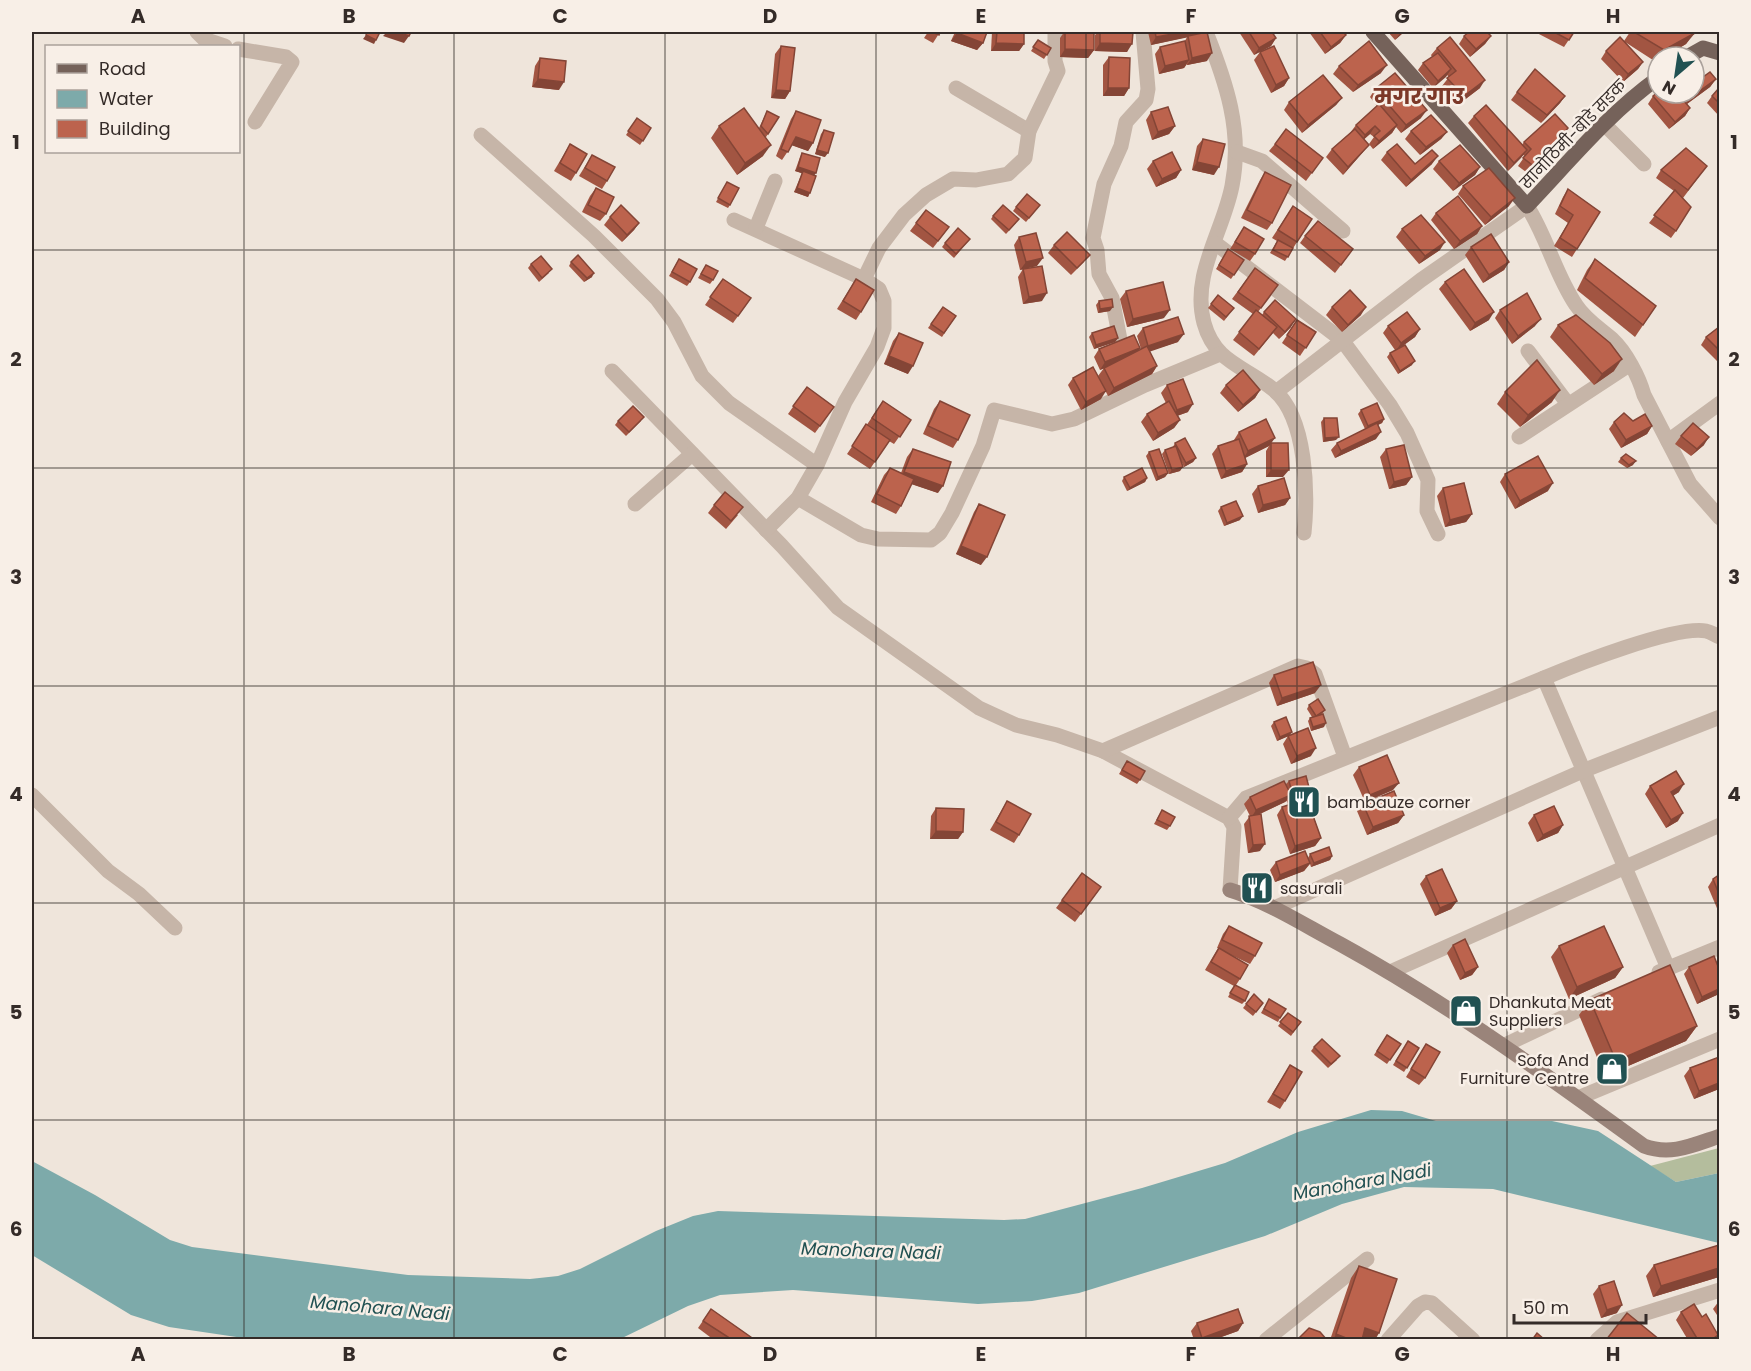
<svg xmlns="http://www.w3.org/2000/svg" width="1751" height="1371" font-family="Poppins,'Noto Sans Devanagari',sans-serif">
<rect width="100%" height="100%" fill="#efe5db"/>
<!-- green -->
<path fill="#b4bd9d" d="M 1719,1148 L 1719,1173 L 1676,1182 L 1650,1166 Z"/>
<!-- water -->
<path fill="#7daaaa" d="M 1371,1110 L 1402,1111 L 1436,1121 L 1552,1121 L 1598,1131 L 1676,1182 L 1719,1173 L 1719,1243 L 1493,1189 L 1404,1187 L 1342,1204 L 1265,1236 L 1079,1293 L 1032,1301 L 978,1304 L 793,1290 L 720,1295 L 688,1306 L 618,1340 L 250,1339 L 169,1327 L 131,1315 L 32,1255 L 32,1161 L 95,1195 L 170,1240 L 192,1247 L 408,1275 L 530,1279 L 558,1276 L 580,1269 L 656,1231 L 693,1216 L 718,1211 L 1004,1220 L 1025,1219 L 1142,1188 L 1225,1163 L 1298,1132 Z"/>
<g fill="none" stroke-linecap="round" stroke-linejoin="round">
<!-- street -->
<g stroke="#c6b5a8" stroke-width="15">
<path d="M 197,32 L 204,39 L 225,46"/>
<path d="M 1206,32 C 1226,82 1243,131 1232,186 C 1223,232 1191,275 1204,323 C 1215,363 1245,366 1274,390 C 1307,418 1308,494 1304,533"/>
<path d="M 238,49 L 286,57 L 292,62 L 255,122"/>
<path d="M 956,88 L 1029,131"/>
<path d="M 1605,125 L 1644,164"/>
<path d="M 481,135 L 594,236 L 657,299 L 674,322 L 702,376 L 729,403 L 817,465"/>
<path d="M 1237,152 L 1262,161 L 1343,231"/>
<path d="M 734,220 L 864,279"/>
<path d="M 756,228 L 775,181"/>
<path d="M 1215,243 L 1342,340 L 1390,405 L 1407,433 L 1428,480 L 1427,511 L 1438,534"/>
<path d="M 1121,345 L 1112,298 L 1099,274 L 1097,250 L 1093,238 L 1104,184 L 1121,146 L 1126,122 L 1146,100 L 1148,89 L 1143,32"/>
<path d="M 1528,351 L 1568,404"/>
<path d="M 612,371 L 782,546 L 838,608 L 979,708 L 1016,725 L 1057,735 L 1103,751 L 1229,818 L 1234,827 L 1230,890"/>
<path d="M 1276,392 L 1421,280 L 1527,206 C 1547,237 1555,274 1576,305 C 1585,319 1599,328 1612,339 C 1626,352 1639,377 1644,395 L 1690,484 L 1720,518"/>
<path d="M 1519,437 L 1629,365"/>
<path d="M 1668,441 L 1720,403"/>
<path d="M 798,498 L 861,535 L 878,539 L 931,540 L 940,533 L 952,513 L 983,446 L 994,410 L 1052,424 L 1074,419 L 1145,385 L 1220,354"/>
<path d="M 635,504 L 692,454"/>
<path d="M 766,530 L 798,498 L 817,465 L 845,402 L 877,347 L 884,328 L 884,301 L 879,289 L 864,279 L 879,248 L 904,215 L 926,195 L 953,179 L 976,180 L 1008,174 L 1025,158 L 1029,131 L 1058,71 L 1055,61 L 1055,32"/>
<path d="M 1544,678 C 1575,665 1676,625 1706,631 C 1711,632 1715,635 1720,637"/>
<path d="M 1103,751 L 1298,666 L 1307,668 L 1315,674 L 1345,757"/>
<path d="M 32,795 L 108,871 L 139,894 L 175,928"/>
<path d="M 1229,818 L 1246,798 L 1544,678 L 1668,968"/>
<path d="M 1274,908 L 1585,770 L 1720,717"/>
<path d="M 1390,972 L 1720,825"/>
<path d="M 1659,972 L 1720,947"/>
<path d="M 1505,1045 L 1602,999"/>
<path d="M 1578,1098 L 1720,1039"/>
<path d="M 1266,1340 L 1367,1259"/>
<path d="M 1388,1340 L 1418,1306 L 1425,1302 L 1432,1303 L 1473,1340"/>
<path d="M 1597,1340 L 1617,1322 L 1720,1290"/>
</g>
<!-- secondary -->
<path stroke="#9a847a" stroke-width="15" d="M 1230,890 C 1269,902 1304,925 1340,944 C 1447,1003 1545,1074 1644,1146 C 1671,1156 1693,1145 1720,1136"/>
<!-- primary -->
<g stroke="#75625a" stroke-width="15">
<path d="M 1373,32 L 1527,206 C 1569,162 1609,113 1658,78"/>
<path d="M 1687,57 L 1703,48 L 1720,53"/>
</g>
</g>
<!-- wall -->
<g fill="#a25542">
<path d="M 928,32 L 940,32 L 933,43 L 924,38 Z"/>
<path d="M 955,32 L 987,32 L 983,43 L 977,50 L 951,41 Z"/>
<path d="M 992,32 L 1024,32 L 1024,44 L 1019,51 L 991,51 Z"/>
<path d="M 1064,32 L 1133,32 L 1127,52 L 1095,51 L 1095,35 L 1096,34 L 1094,34 L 1094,50 L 1088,58 L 1060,57 L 1060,38 Z"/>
<path d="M 1148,32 L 1197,32 L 1194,35 L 1207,61 L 1187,65 L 1187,64 L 1184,68 L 1159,74 L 1155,54 L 1160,47 L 1185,41 L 1187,37 L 1151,45 Z"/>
<path d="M 1239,32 L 1272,32 L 1276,38 L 1271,46 L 1254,55 Z"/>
<path d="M 1309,32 L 1343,32 L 1346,35 L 1340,43 L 1325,54 Z"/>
<path d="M 1388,32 L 1404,32 L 1395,40 Z"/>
<path d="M 1535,32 L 1574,32 L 1564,47 Z"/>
<path d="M 1630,32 L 1694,32 L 1686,44 L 1664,57 L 1658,57 L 1658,61 L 1656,62 L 1625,42 L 1643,62 L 1638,69 L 1623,82 L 1601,59 L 1606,51 L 1624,41 Z"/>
<path d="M 1464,36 L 1491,36 L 1485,44 L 1470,57 L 1459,44 Z"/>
<path d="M 1038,40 L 1051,48 L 1044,59 L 1031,51 Z"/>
<path d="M 781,46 L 790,91 L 785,99 L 771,98 L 775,54 Z"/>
<path d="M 1437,48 L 1480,88 L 1459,104 L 1442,86 L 1449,77 L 1447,75 L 1433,88 L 1418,70 L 1423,63 L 1432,57 L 1431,55 Z"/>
<path d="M 1260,52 L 1289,78 L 1284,86 L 1271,93 L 1254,60 Z"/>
<path d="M 1109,57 L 1129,88 L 1124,96 L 1103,96 L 1103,65 Z"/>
<path d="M 540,58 L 559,90 L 532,87 L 535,66 Z"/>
<path d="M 1339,66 L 1381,73 L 1353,92 L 1333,74 Z"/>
<path d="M 1703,77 L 1716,79 L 1710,87 L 1687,104 L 1690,108 L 1685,116 L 1669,129 L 1648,104 L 1653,96 L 1658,93 L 1694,93 Z"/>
<path d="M 1719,88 L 1719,116 L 1707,103 L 1712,96 Z"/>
<path d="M 1375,89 L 1421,118 L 1401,133 L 1396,127 L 1392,133 L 1373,149 L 1369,144 L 1374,137 L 1370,134 L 1364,139 L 1363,152 L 1343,175 L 1326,157 L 1332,149 L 1350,133 L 1356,125 L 1377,106 L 1370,97 Z"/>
<path d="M 1517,92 L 1565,96 L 1560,103 L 1541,123 L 1511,100 Z"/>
<path d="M 1342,98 L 1336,105 L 1302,133 L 1284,110 L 1289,102 Z"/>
<path d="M 767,111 L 779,117 L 766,137 L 763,156 L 737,175 L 711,138 L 719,126 L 759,128 Z"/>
<path d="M 796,111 L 813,143 L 808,151 L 792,145 L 782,160 L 776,156 L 791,119 Z"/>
<path d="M 1151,112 L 1175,126 L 1169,134 L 1152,140 L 1146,120 Z"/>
<path d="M 1474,116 L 1522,145 L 1524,142 L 1568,128 L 1530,175 L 1518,166 L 1525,156 L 1523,155 L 1508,171 L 1468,123 Z"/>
<path d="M 637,118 L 651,128 L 640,145 L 626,135 Z"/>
<path d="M 824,130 L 825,157 L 815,154 L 821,134 Z"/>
<path d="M 1411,131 L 1447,132 L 1441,139 L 1420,155 L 1405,139 Z"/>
<path d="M 1203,139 L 1214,175 L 1192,170 L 1197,146 Z"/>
<path d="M 570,144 L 576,173 L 571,181 L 554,171 Z"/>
<path d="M 1275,144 L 1317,166 L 1306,181 L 1269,151 Z"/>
<path d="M 1387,152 L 1415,164 L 1432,164 L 1406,187 L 1381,160 Z"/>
<path d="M 802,153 L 814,176 L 808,197 L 794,192 L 802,173 L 795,171 L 800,157 Z"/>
<path d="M 592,155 L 607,181 L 602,189 L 579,176 Z"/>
<path d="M 1153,161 L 1181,170 L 1176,178 L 1156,187 L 1147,169 Z"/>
<path d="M 1439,161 L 1480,167 L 1475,175 L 1453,191 L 1433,169 Z"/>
<path d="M 1707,166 L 1683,198 L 1676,231 L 1671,238 L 1649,223 L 1674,191 L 1656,178 L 1661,170 Z"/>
<path d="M 1265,172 L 1272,223 L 1267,230 L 1241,218 L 1260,180 Z"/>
<path d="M 727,182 L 730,205 L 728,208 L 716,202 Z"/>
<path d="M 1463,186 L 1509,206 L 1485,225 L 1458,194 Z"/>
<path d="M 596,188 L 606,214 L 600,221 L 582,212 L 590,196 Z"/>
<path d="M 1568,189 L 1600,212 L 1572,257 L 1554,246 L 1568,223 L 1555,214 L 1563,197 Z"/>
<path d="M 1040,205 L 1026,222 L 1013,211 L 1016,207 Z"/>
<path d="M 1293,206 L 1297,242 L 1285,261 L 1270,253 L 1277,241 L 1272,238 Z"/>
<path d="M 1436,213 L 1482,226 L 1477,234 L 1454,249 L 1431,220 Z"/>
<path d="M 993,216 L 1016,223 L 1006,234 L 991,219 Z"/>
<path d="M 610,217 L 639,223 L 634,230 L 622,242 L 604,225 Z"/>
<path d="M 916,223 L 949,227 L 933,248 L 910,231 Z"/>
<path d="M 1244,227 L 1255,254 L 1250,261 L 1230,249 Z"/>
<path d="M 1402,229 L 1440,250 L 1419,264 L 1396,237 Z"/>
<path d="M 1305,236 L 1353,249 L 1335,273 L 1300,243 Z"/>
<path d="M 1019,237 L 1037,266 L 1027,268 L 1042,301 L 1023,304 L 1018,277 L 1023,269 L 1020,270 L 1014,245 Z"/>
<path d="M 970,239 L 954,258 L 942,247 L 945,243 Z"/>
<path d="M 1054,245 L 1084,262 L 1071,275 L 1048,253 Z"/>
<path d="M 1471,247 L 1509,262 L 1504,270 L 1483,283 L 1465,255 Z"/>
<path d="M 1228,249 L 1244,260 L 1231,279 L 1216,269 Z"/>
<path d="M 679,259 L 690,282 L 687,286 L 669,276 Z"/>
<path d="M 1595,259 L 1656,306 L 1635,337 L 1577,290 L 1587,270 Z"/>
<path d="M 571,262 L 592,277 L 584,282 L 569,266 Z"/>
<path d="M 531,264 L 549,273 L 539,282 L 528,268 Z"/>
<path d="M 706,265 L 713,280 L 710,284 L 698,278 Z"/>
<path d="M 1255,268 L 1278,285 L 1258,312 L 1262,315 L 1264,312 L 1291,327 L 1279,339 L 1273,333 L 1254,356 L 1233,340 L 1253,314 L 1232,299 Z"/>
<path d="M 723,279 L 751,298 L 733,323 L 705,305 Z"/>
<path d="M 856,279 L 861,312 L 856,320 L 837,309 Z"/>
<path d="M 1445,282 L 1489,320 L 1470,331 L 1439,289 Z"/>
<path d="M 1126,291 L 1164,318 L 1127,327 L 1120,299 Z"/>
<path d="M 1218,295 L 1234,308 L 1224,321 L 1208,308 Z"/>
<path d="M 1099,301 L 1110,311 L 1098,313 L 1096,305 Z"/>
<path d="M 943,307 L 956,316 L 942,337 L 928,328 Z"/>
<path d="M 1332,307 L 1361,315 L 1342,332 L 1326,315 Z"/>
<path d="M 1500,310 L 1535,326 L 1512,344 L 1495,318 Z"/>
<path d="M 1297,320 L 1316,332 L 1300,356 L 1282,343 Z"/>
<path d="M 1558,325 L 1614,371 L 1594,385 L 1550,337 Z"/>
<path d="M 1388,326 L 1420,329 L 1415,337 L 1399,348 L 1412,365 L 1398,374 L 1387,357 L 1390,353 L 1395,350 L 1383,333 Z"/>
<path d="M 1719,327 L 1719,363 L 1701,345 L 1706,337 Z"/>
<path d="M 1143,328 L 1178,342 L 1149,351 L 1157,366 L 1152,374 L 1108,396 L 1098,376 L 1104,368 L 1100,370 L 1094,357 L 1099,349 L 1140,348 L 1138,351 L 1141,349 L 1137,336 Z"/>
<path d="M 899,333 L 908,374 L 884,364 L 893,341 Z"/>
<path d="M 1092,333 L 1118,338 L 1115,342 L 1094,349 L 1089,337 Z"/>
<path d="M 1073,378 L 1101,399 L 1081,410 L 1068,385 Z"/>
<path d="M 1167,385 L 1188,412 L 1177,416 L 1180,420 L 1174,428 L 1153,441 L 1141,422 L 1147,414 L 1166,403 L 1161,393 Z"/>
<path d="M 1226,385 L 1260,390 L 1255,398 L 1238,412 L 1220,393 Z"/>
<path d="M 807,387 L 834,407 L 815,433 L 788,414 Z"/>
<path d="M 1505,392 L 1552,402 L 1520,427 L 1497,404 Z"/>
<path d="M 883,401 L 911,420 L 894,444 L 889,441 L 870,469 L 847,454 Z"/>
<path d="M 940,401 L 958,440 L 953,448 L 923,434 L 934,409 Z"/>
<path d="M 1361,410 L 1384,419 L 1382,423 L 1378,425 L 1376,439 L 1335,458 L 1331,450 L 1337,443 L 1365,429 L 1358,414 Z"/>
<path d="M 1324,418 L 1336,440 L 1323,442 L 1321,422 Z"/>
<path d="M 618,421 L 641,421 L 626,436 L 615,425 Z"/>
<path d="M 1633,421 L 1652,426 L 1647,434 L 1621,448 L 1609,429 L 1614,422 Z"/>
<path d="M 1239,432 L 1272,443 L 1283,477 L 1266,477 L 1266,451 L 1269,446 L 1245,458 L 1247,464 L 1242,472 L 1221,479 L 1212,454 L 1218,446 L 1234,441 L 1234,440 Z"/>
<path d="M 1681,436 L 1704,445 L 1691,456 L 1675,444 Z"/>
<path d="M 1175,443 L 1196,458 L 1193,462 L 1184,467 L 1182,463 L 1180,471 L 1169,474 L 1162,454 L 1165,450 L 1173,447 Z"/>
<path d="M 913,449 L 938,493 L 912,484 L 901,506 L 896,514 L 871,502 L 884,475 L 890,468 L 901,473 L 907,457 Z"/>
<path d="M 1386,449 L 1412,477 L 1406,485 L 1389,489 L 1380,457 Z"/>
<path d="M 1149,452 L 1168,473 L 1165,477 L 1156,481 L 1146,456 Z"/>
<path d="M 1621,458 L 1633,465 L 1627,468 L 1618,462 Z"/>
<path d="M 1505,474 L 1548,491 L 1515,509 L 1500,482 Z"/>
<path d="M 1124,477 L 1147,478 L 1145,482 L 1127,491 L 1122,481 Z"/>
<path d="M 1258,486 L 1290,498 L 1285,505 L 1258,513 L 1252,494 Z"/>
<path d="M 1443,488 L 1472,514 L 1466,522 L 1445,527 L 1437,496 Z"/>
<path d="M 979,504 L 981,565 L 956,554 L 974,512 Z"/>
<path d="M 714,505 L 738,515 L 726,529 L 708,513 Z"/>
<path d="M 1221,507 L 1240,520 L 1224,526 L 1218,511 Z"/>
<path d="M 1274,675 L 1315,693 L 1277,706 L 1269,683 Z"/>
<path d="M 1309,705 L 1325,710 L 1322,714 L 1324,727 L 1311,731 L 1308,721 L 1310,718 L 1312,717 L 1307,709 Z"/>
<path d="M 1274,722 L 1290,735 L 1311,756 L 1291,764 L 1283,744 L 1288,736 L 1277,741 L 1271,726 Z"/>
<path d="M 1127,761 L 1140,780 L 1137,784 L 1119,774 Z"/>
<path d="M 1359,767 L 1393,790 L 1365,802 L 1353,775 Z"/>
<path d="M 1289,781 L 1311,795 L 1308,800 L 1321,838 L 1315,846 L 1290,854 L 1277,815 L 1282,807 L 1288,805 L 1287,801 L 1285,802 L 1258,815 L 1260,851 L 1248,853 L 1244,824 L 1250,816 L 1244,804 L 1250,797 L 1286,784 Z"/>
<path d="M 1650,786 L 1679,792 L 1673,796 L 1678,821 L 1666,828 L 1645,794 Z"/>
<path d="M 1007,801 L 1019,835 L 1014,843 L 990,830 Z"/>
<path d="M 1363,804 L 1404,815 L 1398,823 L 1367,835 L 1357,811 Z"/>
<path d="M 936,808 L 963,832 L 958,839 L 930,839 L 931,816 Z"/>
<path d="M 1162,810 L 1170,826 L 1167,830 L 1154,824 Z"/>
<path d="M 1534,815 L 1563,825 L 1558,833 L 1537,842 L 1528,823 Z"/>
<path d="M 1310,854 L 1332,856 L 1330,860 L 1311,867 L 1310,864 L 1304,871 L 1275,882 L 1270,870 L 1276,862 L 1308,858 Z"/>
<path d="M 1082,873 L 1101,887 L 1075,922 L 1056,908 Z"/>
<path d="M 1719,875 L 1719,913 L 1708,887 L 1713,879 Z"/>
<path d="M 1426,876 L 1457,901 L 1451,909 L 1435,916 L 1420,884 Z"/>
<path d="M 1229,926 L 1255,956 L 1250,964 L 1229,954 L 1240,979 L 1236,985 L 1245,1001 L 1242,1004 L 1228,997 L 1234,986 L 1205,970 L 1218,948 L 1217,948 L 1223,934 Z"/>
<path d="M 1453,945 L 1478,967 L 1472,975 L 1460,980 L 1447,953 Z"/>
<path d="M 1559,946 L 1623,967 L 1615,978 L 1569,999 L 1551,957 Z"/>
<path d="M 1689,967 L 1719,994 L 1697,1004 L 1684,974 Z"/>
<path d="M 1254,994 L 1263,1003 L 1253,1016 L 1243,1008 Z"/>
<path d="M 1269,999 L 1280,1018 L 1278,1022 L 1261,1013 Z"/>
<path d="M 1590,1000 L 1697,1026 L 1686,1041 L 1605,1076 L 1579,1015 Z"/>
<path d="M 1288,1013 L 1301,1022 L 1291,1036 L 1278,1026 Z"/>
<path d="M 1387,1035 L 1401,1044 L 1387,1064 L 1374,1055 Z"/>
<path d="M 1408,1041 L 1419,1048 L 1404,1072 L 1393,1065 Z"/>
<path d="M 1426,1044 L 1425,1078 L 1419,1085 L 1406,1077 Z"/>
<path d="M 1314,1047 L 1337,1060 L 1328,1068 L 1311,1051 Z"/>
<path d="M 1290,1065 L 1285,1101 L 1280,1109 L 1267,1102 Z"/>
<path d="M 1690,1068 L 1719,1089 L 1694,1099 L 1684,1076 Z"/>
<path d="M 1719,1245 L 1719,1277 L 1653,1297 L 1646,1276 L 1654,1265 Z"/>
<path d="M 1359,1266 L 1375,1340 L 1330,1340 L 1351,1278 Z"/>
<path d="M 1599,1286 L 1617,1313 L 1601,1318 L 1593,1294 Z"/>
<path d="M 1719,1301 L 1719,1318 L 1713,1309 Z"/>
<path d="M 711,1309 L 755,1340 L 714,1340 L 698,1328 Z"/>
<path d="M 1681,1312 L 1702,1317 L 1718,1335 L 1715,1340 L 1688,1340 L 1676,1320 Z"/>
<path d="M 1197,1323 L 1243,1323 L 1238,1331 L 1213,1340 L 1194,1340 L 1191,1331 Z"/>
</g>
<!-- shaded-wall -->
<g fill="#844536">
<path d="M 387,32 L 398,32 L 409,36 L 404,43 L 383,36 Z"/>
<path d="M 511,32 L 531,32 L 529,34 Z"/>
<path d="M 1184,32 L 1197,32 L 1194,36 L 1151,45 L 1156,37 Z"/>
<path d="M 1401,32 L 1404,32 L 1395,40 Z"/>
<path d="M 957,33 L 983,43 L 977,50 L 951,41 Z"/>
<path d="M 1695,33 L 1686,44 L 1664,57 L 1659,57 L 1664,50 Z"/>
<path d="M 366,35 L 376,40 L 374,44 L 363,39 Z"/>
<path d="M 1346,35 L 1340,43 L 1325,54 L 1331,47 Z"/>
<path d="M 1491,36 L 1485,44 L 1470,57 L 1476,49 Z"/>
<path d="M 1276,38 L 1271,46 L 1254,55 L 1259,48 Z"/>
<path d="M 996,43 L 1024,44 L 1019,51 L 991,51 Z"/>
<path d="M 1100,43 L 1132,44 L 1127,52 L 1095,51 Z"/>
<path d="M 1065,49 L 1094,50 L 1088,58 L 1060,57 Z"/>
<path d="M 1212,53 L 1207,61 L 1187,65 L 1192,58 Z"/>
<path d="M 1189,60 L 1184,68 L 1159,74 L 1165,66 Z"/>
<path d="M 1643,62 L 1638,69 L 1623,82 L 1628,74 Z"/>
<path d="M 1387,65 L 1381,73 L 1353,92 L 1358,85 Z"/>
<path d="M 1451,69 L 1446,77 L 1433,88 L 1438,81 Z"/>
<path d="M 1289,78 L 1284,86 L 1271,93 L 1276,85 Z"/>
<path d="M 538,79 L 564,82 L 559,90 L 532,87 Z"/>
<path d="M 1716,79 L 1710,87 L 1684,106 L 1690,98 Z"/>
<path d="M 1485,80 L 1480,88 L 1459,104 L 1464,96 Z"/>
<path d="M 1108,88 L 1129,88 L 1124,96 L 1103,96 Z"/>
<path d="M 776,90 L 790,91 L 785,99 L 771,98 Z"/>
<path d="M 1565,96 L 1560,103 L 1541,123 L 1547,115 Z"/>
<path d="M 1342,98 L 1336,105 L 1302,133 L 1308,125 Z"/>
<path d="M 1690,108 L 1685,116 L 1669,129 L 1675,122 Z"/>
<path d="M 1427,110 L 1421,118 L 1401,133 L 1406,125 Z"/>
<path d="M 1397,125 L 1392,133 L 1373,149 L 1379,141 Z"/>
<path d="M 1175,126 L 1169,134 L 1152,140 L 1158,132 Z"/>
<path d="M 1375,126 L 1370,134 L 1360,143 L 1365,135 Z"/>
<path d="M 1568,128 L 1562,136 L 1530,175 L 1535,167 Z"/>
<path d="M 1447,132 L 1441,139 L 1420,155 L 1426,147 Z"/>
<path d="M 796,137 L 813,143 L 808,151 L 791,145 Z"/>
<path d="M 771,145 L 763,156 L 737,175 L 745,163 Z"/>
<path d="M 1369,145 L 1363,152 L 1343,175 L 1348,167 Z"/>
<path d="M 817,150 L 828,153 L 825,157 L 815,154 Z"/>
<path d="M 1527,150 L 1521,158 L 1508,171 L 1514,163 Z"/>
<path d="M 1438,156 L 1432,164 L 1406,187 L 1411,180 Z"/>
<path d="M 1197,162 L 1219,167 L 1214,175 L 1192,170 Z"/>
<path d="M 798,167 L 816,173 L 813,177 L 795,171 Z"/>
<path d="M 1480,167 L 1475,175 L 1453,191 L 1459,183 Z"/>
<path d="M 1181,170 L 1176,178 L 1156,187 L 1162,179 Z"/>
<path d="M 797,188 L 810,193 L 808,197 L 794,192 Z"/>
<path d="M 1515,198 L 1509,206 L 1485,225 L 1491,217 Z"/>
<path d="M 639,223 L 634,230 L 622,242 L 627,235 Z"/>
<path d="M 1482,226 L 1477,234 L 1454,249 L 1460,241 Z"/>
<path d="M 1445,242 L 1440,250 L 1419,264 L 1425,256 Z"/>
<path d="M 1043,258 L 1037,266 L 1020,270 L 1026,262 Z"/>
<path d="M 1509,262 L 1504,270 L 1483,283 L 1489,275 Z"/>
<path d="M 594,273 L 592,277 L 584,282 L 587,278 Z"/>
<path d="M 1047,293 L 1042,301 L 1023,304 L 1029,297 Z"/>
<path d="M 1113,307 L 1110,311 L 1098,313 L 1100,309 Z"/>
<path d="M 1366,307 L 1361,315 L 1342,332 L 1348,325 Z"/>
<path d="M 1170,310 L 1164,318 L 1127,327 L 1133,319 Z"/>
<path d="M 1494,312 L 1489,320 L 1470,331 L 1475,323 Z"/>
<path d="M 1296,319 L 1291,327 L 1279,339 L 1285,332 Z"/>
<path d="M 1541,319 L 1535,326 L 1512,344 L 1518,336 Z"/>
<path d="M 1420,329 L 1415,337 L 1396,351 L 1401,343 Z"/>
<path d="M 1184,334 L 1178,342 L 1143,354 L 1148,346 Z"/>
<path d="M 1118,338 L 1115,342 L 1094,349 L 1096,345 Z"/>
<path d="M 1140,348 L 1135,356 L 1100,370 L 1105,362 Z"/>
<path d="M 889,356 L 913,366 L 908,374 L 884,364 Z"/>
<path d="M 1622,359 L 1614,371 L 1594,385 L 1602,374 Z"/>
<path d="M 1415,361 L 1412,365 L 1398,374 L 1400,371 Z"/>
<path d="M 1157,366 L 1152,374 L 1108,396 L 1114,388 Z"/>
<path d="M 1260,390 L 1255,398 L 1238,412 L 1243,405 Z"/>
<path d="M 1560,390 L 1552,402 L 1520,427 L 1528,415 Z"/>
<path d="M 1106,391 L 1101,399 L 1081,410 L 1086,402 Z"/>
<path d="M 1193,404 L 1188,412 L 1171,418 L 1177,410 Z"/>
<path d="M 1384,419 L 1382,423 L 1366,430 L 1368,426 Z"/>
<path d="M 1180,420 L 1174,428 L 1153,441 L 1158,433 Z"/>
<path d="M 1652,426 L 1647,434 L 1621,448 L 1626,440 Z"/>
<path d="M 1381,432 L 1376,439 L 1335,458 L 1341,451 Z"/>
<path d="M 1339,437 L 1336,440 L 1323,442 L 1325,438 Z"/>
<path d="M 1709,437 L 1704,445 L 1691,456 L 1697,449 Z"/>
<path d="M 1275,438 L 1269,446 L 1243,459 L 1248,451 Z"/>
<path d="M 1196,458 L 1193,462 L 1184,467 L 1186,463 Z"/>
<path d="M 1636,461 L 1633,465 L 1627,468 L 1629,465 Z"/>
<path d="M 1247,464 L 1242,472 L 1221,479 L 1226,471 Z"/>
<path d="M 1183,467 L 1180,471 L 1169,474 L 1172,470 Z"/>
<path d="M 1271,470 L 1289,470 L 1283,477 L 1266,477 Z"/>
<path d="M 904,472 L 943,486 L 938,493 L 899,480 Z"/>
<path d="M 1168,473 L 1165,477 L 1156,481 L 1158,477 Z"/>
<path d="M 1412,477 L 1406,485 L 1389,489 L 1394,482 Z"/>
<path d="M 1147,478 L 1145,482 L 1127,491 L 1130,488 Z"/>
<path d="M 1553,483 L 1548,491 L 1515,509 L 1520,501 Z"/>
<path d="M 1290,498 L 1285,505 L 1258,513 L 1263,505 Z"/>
<path d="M 1472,514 L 1466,522 L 1445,527 L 1450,520 Z"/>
<path d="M 1243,516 L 1240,520 L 1224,526 L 1227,523 Z"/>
<path d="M 961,546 L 987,557 L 981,565 L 956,554 Z"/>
<path d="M 1321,685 L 1315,693 L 1277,706 L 1282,698 Z"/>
<path d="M 1326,723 L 1324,727 L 1311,731 L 1313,727 Z"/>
<path d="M 1292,732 L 1289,736 L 1277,741 L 1280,737 Z"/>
<path d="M 1316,748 L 1311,756 L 1291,764 L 1297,756 Z"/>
<path d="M 1399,783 L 1393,790 L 1365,802 L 1370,795 Z"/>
<path d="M 1684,784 L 1679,792 L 1665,800 L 1671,792 Z"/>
<path d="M 1291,795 L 1285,802 L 1251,818 L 1256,810 Z"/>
<path d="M 1311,795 L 1306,803 L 1289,808 L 1294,800 Z"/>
<path d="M 1683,813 L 1678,821 L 1666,828 L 1671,820 Z"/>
<path d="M 1404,815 L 1398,823 L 1367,835 L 1373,827 Z"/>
<path d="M 1563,825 L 1558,833 L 1537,842 L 1543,835 Z"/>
<path d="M 936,831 L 963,832 L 958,839 L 930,839 Z"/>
<path d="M 1321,838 L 1315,846 L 1290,854 L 1295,846 Z"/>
<path d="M 1265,844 L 1260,851 L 1248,853 L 1253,845 Z"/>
<path d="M 1332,856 L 1330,860 L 1311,867 L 1314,863 Z"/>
<path d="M 1310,863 L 1304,871 L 1275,882 L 1280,875 Z"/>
<path d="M 1457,901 L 1451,909 L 1435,916 L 1440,908 Z"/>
<path d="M 1478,967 L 1472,975 L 1460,980 L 1465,973 Z"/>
<path d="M 1623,967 L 1615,978 L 1569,999 L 1577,987 Z"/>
<path d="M 1719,989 L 1719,994 L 1697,1004 L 1702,997 Z"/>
<path d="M 1697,1026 L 1686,1041 L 1605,1076 L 1616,1061 Z"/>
<path d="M 1719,1083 L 1719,1089 L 1694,1099 L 1699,1091 Z"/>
<path d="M 1719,1268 L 1719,1277 L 1653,1297 L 1661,1286 Z"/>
<path d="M 1622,1305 L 1617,1313 L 1601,1318 L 1607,1310 Z"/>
<path d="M 1243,1323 L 1238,1331 L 1213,1340 L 1200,1340 L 1202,1338 Z"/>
<path d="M 1365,1328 L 1379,1333 L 1375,1340 L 1357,1340 Z"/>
<path d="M 1336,1334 L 1351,1340 L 1333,1340 Z"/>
</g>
<!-- building -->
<g fill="#bc634d" stroke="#844536" stroke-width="1.5">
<path d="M 367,32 L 380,32 L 376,40 L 366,35 Z"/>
<path d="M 398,32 L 411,32 L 409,36 Z"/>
<path d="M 932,32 L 940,32 L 939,35 Z"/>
<path d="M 957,32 L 987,32 L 983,43 L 957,33 Z"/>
<path d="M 997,32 L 1024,32 L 1024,44 L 996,43 Z"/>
<path d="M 1065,32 L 1094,32 L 1094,50 L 1065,49 Z"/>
<path d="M 1100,32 L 1133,32 L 1132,44 L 1100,43 Z"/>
<path d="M 1155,32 L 1184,32 L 1156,37 Z"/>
<path d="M 1207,32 L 1212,53 L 1192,58 L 1188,36 Z"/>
<path d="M 1249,32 L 1272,32 L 1276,38 L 1259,48 Z"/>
<path d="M 1320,32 L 1343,32 L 1346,35 L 1331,47 Z"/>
<path d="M 1469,32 L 1487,32 L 1491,36 L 1476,49 L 1464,36 Z"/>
<path d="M 1554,32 L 1574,32 L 1569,40 Z"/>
<path d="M 1634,32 L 1694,32 L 1695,33 L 1664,50 Z"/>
<path d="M 1450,37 L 1485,80 L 1464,96 L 1447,78 L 1456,71 L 1437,48 Z"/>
<path d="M 1620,37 L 1643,62 L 1628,74 L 1606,51 Z"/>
<path d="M 1038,40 L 1051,48 L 1047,55 L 1033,47 Z"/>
<path d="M 1185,41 L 1189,60 L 1165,66 L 1160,47 Z"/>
<path d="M 1369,41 L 1387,65 L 1358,85 L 1339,66 Z"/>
<path d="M 781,46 L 795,48 L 790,91 L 776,90 Z"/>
<path d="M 1274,46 L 1289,78 L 1276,85 L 1260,52 Z"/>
<path d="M 1438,53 L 1451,69 L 1438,81 L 1423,63 Z"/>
<path d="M 1109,57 L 1130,58 L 1129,88 L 1108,88 Z"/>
<path d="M 540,58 L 566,61 L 564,82 L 538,79 Z"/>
<path d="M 1696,68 L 1703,77 L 1710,72 L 1716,79 L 1690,98 L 1686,93 L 1694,93 L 1694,69 Z"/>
<path d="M 1535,69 L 1565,96 L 1547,115 L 1517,92 Z"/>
<path d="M 1395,73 L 1427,110 L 1406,125 L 1375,89 Z"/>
<path d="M 1323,75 L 1342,98 L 1308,125 L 1289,102 Z"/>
<path d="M 1719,88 L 1719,103 L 1712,96 Z"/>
<path d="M 1658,92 L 1677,93 L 1690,108 L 1675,122 L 1653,96 Z"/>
<path d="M 1379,104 L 1397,125 L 1379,141 L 1374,136 L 1380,131 L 1375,126 L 1365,135 L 1356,125 Z"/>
<path d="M 1486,105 L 1527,150 L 1514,163 L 1474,116 Z"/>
<path d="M 1168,107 L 1175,126 L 1158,132 L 1151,112 Z"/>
<path d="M 744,108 L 771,145 L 745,163 L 719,126 Z"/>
<path d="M 767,111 L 779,117 L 768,134 L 761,126 Z"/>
<path d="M 796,111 L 821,120 L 813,143 L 796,137 L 788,152 L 781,149 Z"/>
<path d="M 1555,114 L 1568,128 L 1535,167 L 1523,158 L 1531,149 L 1524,142 Z"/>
<path d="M 1431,115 L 1447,132 L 1426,147 L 1411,131 Z"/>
<path d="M 637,118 L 651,128 L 643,141 L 628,131 Z"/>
<path d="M 1286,129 L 1323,158 L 1312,173 L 1275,144 Z"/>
<path d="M 1355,129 L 1369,145 L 1348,167 L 1332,149 Z"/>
<path d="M 824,130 L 834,133 L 828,153 L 817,150 Z"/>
<path d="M 1203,139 L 1225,144 L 1219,167 L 1197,162 Z"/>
<path d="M 570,144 L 587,154 L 576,173 L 560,163 Z"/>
<path d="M 1397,144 L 1415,164 L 1432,150 L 1438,156 L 1411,180 L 1387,152 Z"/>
<path d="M 1460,145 L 1480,167 L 1459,183 L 1439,161 Z"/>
<path d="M 1686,148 L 1707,166 L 1688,190 L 1661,170 Z"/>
<path d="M 1172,152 L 1181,170 L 1162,179 L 1153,161 Z"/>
<path d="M 802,153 L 820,158 L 816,173 L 798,167 Z"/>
<path d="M 592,155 L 615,167 L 607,181 L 585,168 Z"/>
<path d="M 1489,168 L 1515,198 L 1491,217 L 1463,186 Z"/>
<path d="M 803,171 L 816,176 L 810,193 L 797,188 Z"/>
<path d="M 1265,172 L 1291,185 L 1272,223 L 1247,210 Z"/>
<path d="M 727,182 L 739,188 L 730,205 L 718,198 Z"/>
<path d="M 596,188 L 614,197 L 606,214 L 588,205 Z"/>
<path d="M 1568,189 L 1600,212 L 1577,249 L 1560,238 L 1573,215 L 1560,206 Z"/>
<path d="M 1675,190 L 1691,207 L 1676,231 L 1654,215 Z"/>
<path d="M 1027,194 L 1040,205 L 1029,218 L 1016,207 Z"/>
<path d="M 1458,196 L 1482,226 L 1460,241 L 1436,213 Z"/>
<path d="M 621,205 L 639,223 L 627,235 L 610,217 Z"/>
<path d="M 1003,205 L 1019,219 L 1009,230 L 993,216 Z"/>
<path d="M 1293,206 L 1312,219 L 1297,242 L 1278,230 Z"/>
<path d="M 926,210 L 949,227 L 938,241 L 916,223 Z"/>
<path d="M 1421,215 L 1445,242 L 1425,256 L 1402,229 Z"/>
<path d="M 1318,221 L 1353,249 L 1341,265 L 1305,236 Z"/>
<path d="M 1244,227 L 1264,239 L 1255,254 L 1235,242 Z"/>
<path d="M 958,228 L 970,239 L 956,254 L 945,243 Z"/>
<path d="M 1067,232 L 1090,255 L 1077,268 L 1054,245 Z"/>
<path d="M 1036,233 L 1043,258 L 1026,262 L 1019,237 Z"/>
<path d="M 1491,234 L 1509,262 L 1489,275 L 1471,247 Z"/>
<path d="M 1278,240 L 1293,248 L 1288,257 L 1273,250 Z"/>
<path d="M 1228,249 L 1244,260 L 1234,275 L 1219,265 Z"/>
<path d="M 578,255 L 594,273 L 587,278 L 571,262 Z"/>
<path d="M 541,256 L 552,269 L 542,278 L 531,264 Z"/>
<path d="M 679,259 L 697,269 L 690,282 L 672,272 Z"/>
<path d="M 1595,259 L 1656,306 L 1643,325 L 1585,278 Z"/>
<path d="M 706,265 L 718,271 L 713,280 L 701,274 Z"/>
<path d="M 1042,266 L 1047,293 L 1029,297 L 1023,269 Z"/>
<path d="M 1255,268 L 1278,285 L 1261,308 L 1238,292 Z"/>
<path d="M 1464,269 L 1494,312 L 1475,323 L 1445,282 Z"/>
<path d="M 723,279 L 751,298 L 738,316 L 710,297 Z"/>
<path d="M 856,279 L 874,290 L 861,312 L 843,301 Z"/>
<path d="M 1163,282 L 1170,310 L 1133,319 L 1126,291 Z"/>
<path d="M 1350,290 L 1366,307 L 1348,325 L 1332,307 Z"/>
<path d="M 1527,293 L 1541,319 L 1518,336 L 1500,310 Z"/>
<path d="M 1218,295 L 1234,308 L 1226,317 L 1211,304 Z"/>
<path d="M 1112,299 L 1113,307 L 1100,309 L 1099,301 Z"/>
<path d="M 1275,300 L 1296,319 L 1285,332 L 1264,312 Z"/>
<path d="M 943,307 L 956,316 L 944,333 L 931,324 Z"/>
<path d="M 1256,310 L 1277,327 L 1259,349 L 1239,332 Z"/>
<path d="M 1407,312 L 1420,329 L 1401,343 L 1388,326 Z"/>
<path d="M 1576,315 L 1610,343 L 1622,359 L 1602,374 L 1558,325 Z"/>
<path d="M 1178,317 L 1184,334 L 1148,346 L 1143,328 Z"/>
<path d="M 1297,320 L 1316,332 L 1306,348 L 1287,335 Z"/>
<path d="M 1114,326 L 1118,338 L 1096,345 L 1092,333 Z"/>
<path d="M 1719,327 L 1719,350 L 1706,337 Z"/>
<path d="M 899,333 L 923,343 L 913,366 L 889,356 Z"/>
<path d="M 1134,335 L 1140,348 L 1105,362 L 1099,349 Z"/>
<path d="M 1405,345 L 1415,361 L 1400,371 L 1390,353 Z"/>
<path d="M 1147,346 L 1157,366 L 1114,388 L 1104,368 Z"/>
<path d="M 1537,360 L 1560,390 L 1528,415 L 1505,392 Z"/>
<path d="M 1093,367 L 1106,391 L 1086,402 L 1073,378 Z"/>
<path d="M 1243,370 L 1260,390 L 1243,405 L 1226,385 Z"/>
<path d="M 1183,379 L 1193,404 L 1177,410 L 1167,385 Z"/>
<path d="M 807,387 L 834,407 L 820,426 L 793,406 Z"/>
<path d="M 883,401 L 911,420 L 900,437 L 872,418 Z"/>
<path d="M 940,401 L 970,415 L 958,440 L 928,426 Z"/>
<path d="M 1169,401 L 1180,420 L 1158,433 L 1147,414 Z"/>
<path d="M 1377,403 L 1384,419 L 1368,426 L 1361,410 Z"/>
<path d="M 633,406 L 644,417 L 629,432 L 618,421 Z"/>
<path d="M 1624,413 L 1633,421 L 1645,414 L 1652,426 L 1626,440 L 1614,422 Z"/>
<path d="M 1324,418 L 1337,418 L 1339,437 L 1325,438 Z"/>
<path d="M 1266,419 L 1275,438 L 1248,451 L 1239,432 Z"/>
<path d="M 1377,423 L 1381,432 L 1341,451 L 1337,443 Z"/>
<path d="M 1693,423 L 1709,437 L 1697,449 L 1681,436 Z"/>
<path d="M 866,424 L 890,440 L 875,462 L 852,446 Z"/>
<path d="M 1185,438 L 1196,458 L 1186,463 L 1175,443 Z"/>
<path d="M 1239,439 L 1247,464 L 1226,471 L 1218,446 Z"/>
<path d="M 1271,443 L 1288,443 L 1289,470 L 1271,470 Z"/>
<path d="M 1404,445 L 1412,477 L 1394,482 L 1386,449 Z"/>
<path d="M 1176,446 L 1183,467 L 1172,470 L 1165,450 Z"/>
<path d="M 913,449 L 951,462 L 943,486 L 904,472 Z"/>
<path d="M 1159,449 L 1168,473 L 1158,477 L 1149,452 Z"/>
<path d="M 1626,454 L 1636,461 L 1629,465 L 1621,458 Z"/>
<path d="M 1538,456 L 1553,483 L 1520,501 L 1505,474 Z"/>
<path d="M 890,468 L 914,479 L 901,506 L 877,494 Z"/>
<path d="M 1142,468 L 1147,478 L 1130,488 L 1124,477 Z"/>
<path d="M 1284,478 L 1290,498 L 1263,505 L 1258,486 Z"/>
<path d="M 1464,483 L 1472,514 L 1450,520 L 1443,488 Z"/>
<path d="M 725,492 L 743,507 L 731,521 L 714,505 Z"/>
<path d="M 1236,501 L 1243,516 L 1227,523 L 1221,507 Z"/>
<path d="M 979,504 L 1005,515 L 987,557 L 961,546 Z"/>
<path d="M 1313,662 L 1321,685 L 1282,698 L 1274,675 Z"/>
<path d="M 1318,699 L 1325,710 L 1316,716 L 1309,705 Z"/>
<path d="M 1323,714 L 1326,723 L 1313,727 L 1310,718 Z"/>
<path d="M 1286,717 L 1292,732 L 1280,737 L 1274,722 Z"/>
<path d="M 1308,728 L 1316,748 L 1297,756 L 1288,736 Z"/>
<path d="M 1387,755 L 1399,783 L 1370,795 L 1359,767 Z"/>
<path d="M 1127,761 L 1145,771 L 1140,780 L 1122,770 Z"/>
<path d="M 1676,771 L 1684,784 L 1671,792 L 1683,813 L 1671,820 L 1650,786 Z"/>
<path d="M 1306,776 L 1311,795 L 1294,800 L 1289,781 Z"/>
<path d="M 1284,781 L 1291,795 L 1256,810 L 1250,797 Z"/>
<path d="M 1394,791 L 1404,815 L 1373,827 L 1363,804 Z"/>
<path d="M 1307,799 L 1321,838 L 1295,846 L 1282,807 Z"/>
<path d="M 1007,801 L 1031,814 L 1019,835 L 996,822 Z"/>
<path d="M 1554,806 L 1563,825 L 1543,835 L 1534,815 Z"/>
<path d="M 936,808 L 964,809 L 963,832 L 936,831 Z"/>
<path d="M 1162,810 L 1175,817 L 1170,826 L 1157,820 Z"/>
<path d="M 1261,814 L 1265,844 L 1253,845 L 1249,816 Z"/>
<path d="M 1329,847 L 1332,856 L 1314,863 L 1310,854 Z"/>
<path d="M 1305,851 L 1310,863 L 1280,875 L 1276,862 Z"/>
<path d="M 1442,869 L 1457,901 L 1440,908 L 1426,876 Z"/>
<path d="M 1082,873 L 1101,887 L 1081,914 L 1062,900 Z"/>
<path d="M 1719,875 L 1719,894 L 1713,879 Z"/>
<path d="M 1229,926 L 1262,943 L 1255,956 L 1222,940 Z"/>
<path d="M 1604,926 L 1623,967 L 1577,987 L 1559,946 Z"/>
<path d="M 1465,939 L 1478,967 L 1465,973 L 1453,945 Z"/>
<path d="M 1219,948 L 1248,965 L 1240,979 L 1211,962 Z"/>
<path d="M 1714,956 L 1719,969 L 1719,989 L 1702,997 L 1689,967 Z"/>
<path d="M 1670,965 L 1697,1026 L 1616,1061 L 1590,1000 Z"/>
<path d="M 1235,985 L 1249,992 L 1245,1001 L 1230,993 Z"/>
<path d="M 1254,994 L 1263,1003 L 1256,1012 L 1246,1004 Z"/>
<path d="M 1269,999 L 1286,1009 L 1280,1018 L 1264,1009 Z"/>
<path d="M 1288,1013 L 1301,1022 L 1293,1032 L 1280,1022 Z"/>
<path d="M 1387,1035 L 1401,1044 L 1390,1060 L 1377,1051 Z"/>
<path d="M 1322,1039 L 1340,1056 L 1331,1064 L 1314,1047 Z"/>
<path d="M 1408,1041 L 1419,1048 L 1407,1068 L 1396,1061 Z"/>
<path d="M 1426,1044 L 1440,1052 L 1425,1078 L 1411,1069 Z"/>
<path d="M 1719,1057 L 1719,1083 L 1699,1091 L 1690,1068 Z"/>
<path d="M 1290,1065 L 1302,1072 L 1285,1101 L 1273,1094 Z"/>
<path d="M 1719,1245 L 1719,1268 L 1661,1286 L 1654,1265 Z"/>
<path d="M 1359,1266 L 1397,1279 L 1379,1333 L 1365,1328 L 1362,1340 L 1351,1340 L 1336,1334 Z"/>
<path d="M 1614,1281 L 1622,1305 L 1607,1310 L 1599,1286 Z"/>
<path d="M 1694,1304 L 1702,1317 L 1706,1314 L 1718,1335 L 1711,1340 L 1698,1340 L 1681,1312 Z"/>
<path d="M 711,1309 L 755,1340 L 726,1340 L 728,1337 L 703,1321 Z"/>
<path d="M 1238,1309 L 1243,1323 L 1202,1338 L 1197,1323 Z"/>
<path d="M 1627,1313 L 1660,1340 L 1606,1340 Z"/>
<path d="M 1309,1328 L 1320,1332 L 1327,1340 L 1297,1340 Z"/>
<path d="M 1537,1333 L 1545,1340 L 1532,1340 Z"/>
</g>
<!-- grid -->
<path fill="none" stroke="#342b28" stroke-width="1.5" stroke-opacity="0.55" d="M 244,32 L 244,1340M 454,32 L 454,1340M 665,32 L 665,1340M 876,32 L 876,1340M 1086,32 L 1086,1340M 1297,32 L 1297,1340M 1507,32 L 1507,1340M 32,250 L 1720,250M 32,468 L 1720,468M 32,686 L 1720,686M 32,903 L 1720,903M 32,1120 L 1720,1120"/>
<!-- icons -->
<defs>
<g id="restaurant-square" transform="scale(1.725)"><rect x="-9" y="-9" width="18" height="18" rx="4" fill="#215152" stroke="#f8efe7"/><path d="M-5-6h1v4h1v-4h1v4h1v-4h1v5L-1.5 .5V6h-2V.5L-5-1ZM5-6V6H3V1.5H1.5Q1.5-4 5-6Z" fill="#fff"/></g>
<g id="shop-square" transform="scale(1.725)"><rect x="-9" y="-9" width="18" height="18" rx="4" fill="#215152" stroke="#f8efe7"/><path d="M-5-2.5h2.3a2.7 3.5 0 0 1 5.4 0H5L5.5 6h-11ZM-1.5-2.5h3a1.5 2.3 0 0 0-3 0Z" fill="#fff"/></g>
</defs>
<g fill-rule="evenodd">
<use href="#restaurant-square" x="1304" y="802"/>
<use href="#restaurant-square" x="1257" y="888"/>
<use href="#shop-square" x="1466" y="1011"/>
<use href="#shop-square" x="1612" y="1069"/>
</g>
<g text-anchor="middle" stroke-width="5" stroke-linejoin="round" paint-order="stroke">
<!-- street labels -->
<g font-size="16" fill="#342b28" stroke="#f8efe7">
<text transform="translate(1573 134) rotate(-46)" y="6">सानोठिमी-बोडे सडक</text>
</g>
<!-- poi labels -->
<g font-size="16" fill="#342b28" stroke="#f8efe7" text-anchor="start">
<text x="1327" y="808">bambauze corner</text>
<text x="1280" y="894">sasurali</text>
<text x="1489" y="1008">Dhankuta Meat<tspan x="1489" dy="18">Suppliers</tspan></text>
<text x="1589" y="1066" text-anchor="end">Sofa And<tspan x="1589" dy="18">Furniture Centre</tspan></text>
</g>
<!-- water labels -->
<g font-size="18" font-style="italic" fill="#215152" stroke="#f8efe7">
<text transform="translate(1362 1182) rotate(-10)" y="6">Manohara Nadi</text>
<text transform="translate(871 1251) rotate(2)" y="6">Manohara Nadi</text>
<text transform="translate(380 1308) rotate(5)" y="6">Manohara Nadi</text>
</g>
<!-- district labels -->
<g font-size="22" font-weight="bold" fill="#7c3828" stroke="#f8efe7">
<text x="1419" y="104">मगर गाउ</text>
</g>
</g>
<!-- border -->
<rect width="1751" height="1371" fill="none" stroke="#f8efe7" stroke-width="66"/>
<!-- legend -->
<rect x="45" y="45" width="195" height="108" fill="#f8efe7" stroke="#aaa19b" stroke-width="1.5"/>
<rect x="57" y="64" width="30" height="9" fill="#75625a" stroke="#aaa19b" stroke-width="1.5"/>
<text x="99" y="75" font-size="18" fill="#342b28">Road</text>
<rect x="57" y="90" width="30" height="18" fill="#7daaaa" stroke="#aaa19b" stroke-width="1.5"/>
<text x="99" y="105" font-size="18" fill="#342b28">Water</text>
<rect x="57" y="120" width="30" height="18" fill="#bc634d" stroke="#aaa19b" stroke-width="1.5"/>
<text x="99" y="135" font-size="18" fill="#342b28">Building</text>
<!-- north arrow -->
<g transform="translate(1676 75) rotate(209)"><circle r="28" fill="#f8efe7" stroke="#aaa19b" stroke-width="1.5"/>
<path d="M0-4.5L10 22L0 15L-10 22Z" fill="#215152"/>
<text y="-9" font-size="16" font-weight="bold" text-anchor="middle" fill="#342b28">N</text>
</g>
<!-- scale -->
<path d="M1514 1314v9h132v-9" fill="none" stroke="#342b28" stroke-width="3"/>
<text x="1523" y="1314" font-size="18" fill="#342b28" stroke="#f8efe7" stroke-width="4.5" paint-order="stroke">50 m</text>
<rect x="33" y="33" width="1685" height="1305" fill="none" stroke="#342b28" stroke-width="2"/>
<g font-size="20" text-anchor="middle" font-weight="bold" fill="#342b28">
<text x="138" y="23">A</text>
<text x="349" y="23">B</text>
<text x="560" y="23">C</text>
<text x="770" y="23">D</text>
<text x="981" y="23">E</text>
<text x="1191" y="23">F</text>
<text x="1402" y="23">G</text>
<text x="1613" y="23">H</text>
<text x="16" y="149">1</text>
<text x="1734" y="149">1</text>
<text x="16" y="366">2</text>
<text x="1734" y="366">2</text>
<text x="16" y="584">3</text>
<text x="1734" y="584">3</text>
<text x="16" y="801">4</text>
<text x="1734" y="801">4</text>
<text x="16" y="1019">5</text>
<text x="1734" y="1019">5</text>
<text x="16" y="1236">6</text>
<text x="1734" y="1236">6</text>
<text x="138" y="1361">A</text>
<text x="349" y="1361">B</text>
<text x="560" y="1361">C</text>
<text x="770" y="1361">D</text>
<text x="981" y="1361">E</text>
<text x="1191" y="1361">F</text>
<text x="1402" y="1361">G</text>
<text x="1613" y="1361">H</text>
</g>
</svg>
